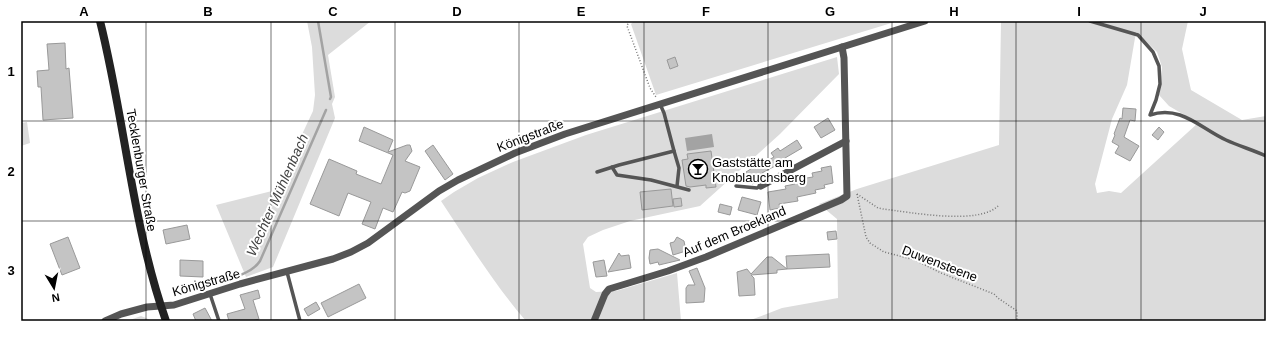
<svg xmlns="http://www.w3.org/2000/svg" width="1287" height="342" font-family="Arial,sans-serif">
<rect width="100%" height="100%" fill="#fff"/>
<!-- green -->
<g fill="#dcdcdc" fill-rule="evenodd">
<path d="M 307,21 L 371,21 L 328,55 L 335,97 L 332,104 L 335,118 L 273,267 L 246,277 L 216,205 L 272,191 L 282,177 L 313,111 L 315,95 L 312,47 Z"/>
<path d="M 634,21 L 898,21 L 656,95 L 631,24 Z"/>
<path d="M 1001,21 L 1188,21 L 1182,49 L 1191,90 L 1242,120 L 1266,116 L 1266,321 L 748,321 L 782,308 L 838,298 L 837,219 L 819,204 L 857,189 L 999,145 ZM 1136,32 L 1157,52 L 1162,67 L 1159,95 L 1169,106 L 1198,123 L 1121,193 L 1109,191 L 1097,193 L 1095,184 L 1112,119 L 1127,85 Z"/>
<path d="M 837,57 L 839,74 L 780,134 L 700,206 L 630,221 L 603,230 L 588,237 L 583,244 L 590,288 L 596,292 L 616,291 L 677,273 L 681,321 L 526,321 C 494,284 468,242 441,201 L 454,192 L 478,178 L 513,162 L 586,135 Z"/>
<path d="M 27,122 L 30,143 L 21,146 L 21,123 Z"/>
<path d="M 141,316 L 153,321 L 127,321 Z"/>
</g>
<!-- water -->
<path fill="#a3a3a3" d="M 712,134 L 714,147 L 687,151 L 685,138 Z"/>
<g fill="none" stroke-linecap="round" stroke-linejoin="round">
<!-- stream -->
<g stroke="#a3a3a3" stroke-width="2.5">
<path d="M 318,21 L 331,97 L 330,99"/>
<path d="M 212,284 C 227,279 251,275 260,261 L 326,110"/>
</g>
</g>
<!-- building -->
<g fill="#c4c4c4" stroke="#999">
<path d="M 65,43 L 66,69 L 69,68 L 73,118 L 43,120 L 41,87 L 38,87 L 37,71 L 49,70 L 47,44 Z"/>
<path d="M 675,57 L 678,66 L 670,69 L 667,60 Z"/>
<path d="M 1123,108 L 1136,109 L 1135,121 L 1130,120 L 1124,137 L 1139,146 L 1130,161 L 1115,153 L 1119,146 L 1112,142 L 1115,135 L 1114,134 L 1120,118 L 1122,119 Z"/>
<path d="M 828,118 L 835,130 L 821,138 L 814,127 Z"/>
<path d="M 364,127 L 393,140 L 388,152 L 407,145 L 410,145 L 412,151 L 405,161 L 420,167 L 410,191 L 405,193 L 402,192 L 393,212 L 383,208 L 375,229 L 362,224 L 371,202 L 348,193 L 339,216 L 310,204 L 329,159 L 357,171 L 356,174 L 381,184 L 393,155 L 359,141 Z"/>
<path d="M 1159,127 L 1164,132 L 1158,140 L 1152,135 Z"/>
<path d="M 797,140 L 802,148 L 785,158 L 786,160 L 762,173 L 764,176 L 761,178 L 762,179 L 752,184 L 746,172 L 757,165 L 758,166 L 774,157 L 771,153 L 778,148 L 780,151 Z"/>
<path d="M 433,145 L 453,174 L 445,180 L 425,151 Z"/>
<path d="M 711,151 L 716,187 L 706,188 L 706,185 L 690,187 L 686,186 L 682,160 L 688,159 L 687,154 Z"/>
<path d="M 831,166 L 833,183 L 824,185 L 825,188 L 815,190 L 816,193 L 797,197 L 798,201 L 779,204 L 780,208 L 770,210 L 768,192 L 786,189 L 785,186 L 795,184 L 794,180 L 813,177 L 812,173 L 822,171 L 821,168 Z"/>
<path d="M 671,189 L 673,206 L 642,210 L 640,192 Z"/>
<path d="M 742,197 L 761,202 L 757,215 L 738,210 Z"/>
<path d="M 681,198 L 682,206 L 674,207 L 673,199 Z"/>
<path d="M 720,204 L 732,207 L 730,215 L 718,212 Z"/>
<path d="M 187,225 L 190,239 L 166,244 L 163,230 Z"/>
<path d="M 836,231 L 837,239 L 828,240 L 827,232 Z"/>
<path d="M 68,237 L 80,268 L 62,275 L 50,244 Z"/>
<path d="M 677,237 L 684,241 L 686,251 L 673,255 L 670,243 L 674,242 Z"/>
<path d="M 658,249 L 680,260 L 659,265 L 658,262 L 650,264 L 649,258 L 650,250 Z"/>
<path d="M 619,253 L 621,256 L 629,255 L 631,268 L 608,272 Z"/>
<path d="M 829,254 L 830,267 L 787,269 L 786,256 Z"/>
<path d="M 767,257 L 772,257 L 787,269 L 777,270 L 777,273 L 751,275 L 754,278 L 755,295 L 739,296 L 737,272 L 747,269 L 751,274 Z"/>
<path d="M 180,260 L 203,261 L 203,277 L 180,276 Z"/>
<path d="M 604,260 L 607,276 L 596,277 L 593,262 Z"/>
<path d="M 697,268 L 705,288 L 704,302 L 686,303 L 686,288 L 688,285 L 695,285 L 689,271 Z"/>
<path d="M 359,284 L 366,298 L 328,317 L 321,303 Z"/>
<path d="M 258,290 L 260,298 L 253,300 L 259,319 L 252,321 L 229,321 L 227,314 L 245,309 L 240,295 Z"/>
<path d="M 316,302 L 320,309 L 308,316 L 304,309 Z"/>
<path d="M 205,308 L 212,321 L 196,321 L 193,314 Z"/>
</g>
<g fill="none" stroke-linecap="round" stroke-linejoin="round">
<!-- path -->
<g stroke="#777" stroke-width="1.5" stroke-dasharray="1 2" stroke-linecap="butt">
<path d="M 629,21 L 627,26 L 650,88 L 656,97"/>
<path d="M 857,194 L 866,237 L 870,243 L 884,252 L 915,260 L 941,273 L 994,294 L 998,298 L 1017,311 L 1017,321"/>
<path d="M 857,194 L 878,208 L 883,209 C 910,212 980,226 999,205"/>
</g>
<!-- service -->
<g stroke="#555" stroke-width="3.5">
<path d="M 1090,21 L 1138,35 L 1153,52 L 1159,66 L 1160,84 L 1156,100 L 1150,115 C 1181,105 1200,128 1226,140 C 1239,146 1253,150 1266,156"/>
<path d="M 674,151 L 679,168 L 677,186"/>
<path d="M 612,167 L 617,175 L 651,180 L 689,190"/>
<path d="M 597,172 L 619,165 L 674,151 L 664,113 L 660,104"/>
<path d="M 736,186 L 757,188 L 761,186"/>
<path d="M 287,272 L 300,321"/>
<path d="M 210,294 L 219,321"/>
</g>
<!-- minor -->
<g stroke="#555" stroke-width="7">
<path d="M 761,186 L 846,141"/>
<path d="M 105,321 L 121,314 L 147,307 L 174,305 L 240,284 L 333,259 L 351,252 L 368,243 L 439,191 L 458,180 L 515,153 L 565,134 L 925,21"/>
<path d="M 594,321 L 605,294 L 609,289 L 668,271 L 706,257 L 841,200 L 847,196 L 844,58 L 842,47"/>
</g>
<!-- secondary -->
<path stroke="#222" stroke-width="8" d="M 100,21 C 125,121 132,224 166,321"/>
</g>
<!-- grid -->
<path fill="none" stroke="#000" stroke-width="1" stroke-opacity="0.55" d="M 146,21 L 146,321M 271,21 L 271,321M 395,21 L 395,321M 519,21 L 519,321M 644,21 L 644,321M 768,21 L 768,321M 892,21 L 892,321M 1016,21 L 1016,321M 1141,21 L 1141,321M 21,121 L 1266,121M 21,221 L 1266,221"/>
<!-- icons -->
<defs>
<g id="bar-ring" transform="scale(1)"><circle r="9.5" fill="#fff" stroke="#000" stroke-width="1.5"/><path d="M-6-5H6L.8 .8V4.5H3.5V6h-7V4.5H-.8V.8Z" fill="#000"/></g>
</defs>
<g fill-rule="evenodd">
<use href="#bar-ring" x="698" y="169"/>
</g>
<g text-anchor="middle" stroke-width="4" stroke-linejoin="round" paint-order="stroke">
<!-- street labels -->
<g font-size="13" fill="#000" stroke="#fff">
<text transform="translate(530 135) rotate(-21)" y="5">Königstraße</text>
<text transform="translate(142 170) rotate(80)" y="5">Tecklenburger Straße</text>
<text transform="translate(734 231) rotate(-23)" y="5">Auf dem Broekland</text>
<text transform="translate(940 263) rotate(21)" y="5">Duwensteene</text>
<text transform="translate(206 282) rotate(-16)" y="5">Königstraße</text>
</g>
<!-- poi labels -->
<g font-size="13" fill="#000" stroke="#fff" text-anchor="start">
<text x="712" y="167">Gaststätte am<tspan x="712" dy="15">Knoblauchsberg</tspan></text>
</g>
<!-- water labels -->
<g font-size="14" font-style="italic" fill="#444" stroke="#fff">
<text transform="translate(277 195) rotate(-66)" y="5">Wechter Mühlenbach</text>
</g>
</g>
<!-- border -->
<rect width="1287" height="342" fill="none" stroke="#ffffff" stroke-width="44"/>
<!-- north arrow -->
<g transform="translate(54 288) rotate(170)" stroke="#ffffff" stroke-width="3" paint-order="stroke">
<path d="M0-3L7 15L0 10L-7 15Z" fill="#000000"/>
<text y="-6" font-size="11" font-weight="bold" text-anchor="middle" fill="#000000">N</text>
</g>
<rect x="22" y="22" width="1243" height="298" fill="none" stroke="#000" stroke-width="1.5"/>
<g font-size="13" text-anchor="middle" font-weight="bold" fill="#000">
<text x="84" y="16">A</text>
<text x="208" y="16">B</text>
<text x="333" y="16">C</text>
<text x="457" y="16">D</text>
<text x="581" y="16">E</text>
<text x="706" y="16">F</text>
<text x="830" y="16">G</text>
<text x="954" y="16">H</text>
<text x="1079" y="16">I</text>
<text x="1203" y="16">J</text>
<text x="11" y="76">1</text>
<text x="11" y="176">2</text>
<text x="11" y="275">3</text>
</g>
</svg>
